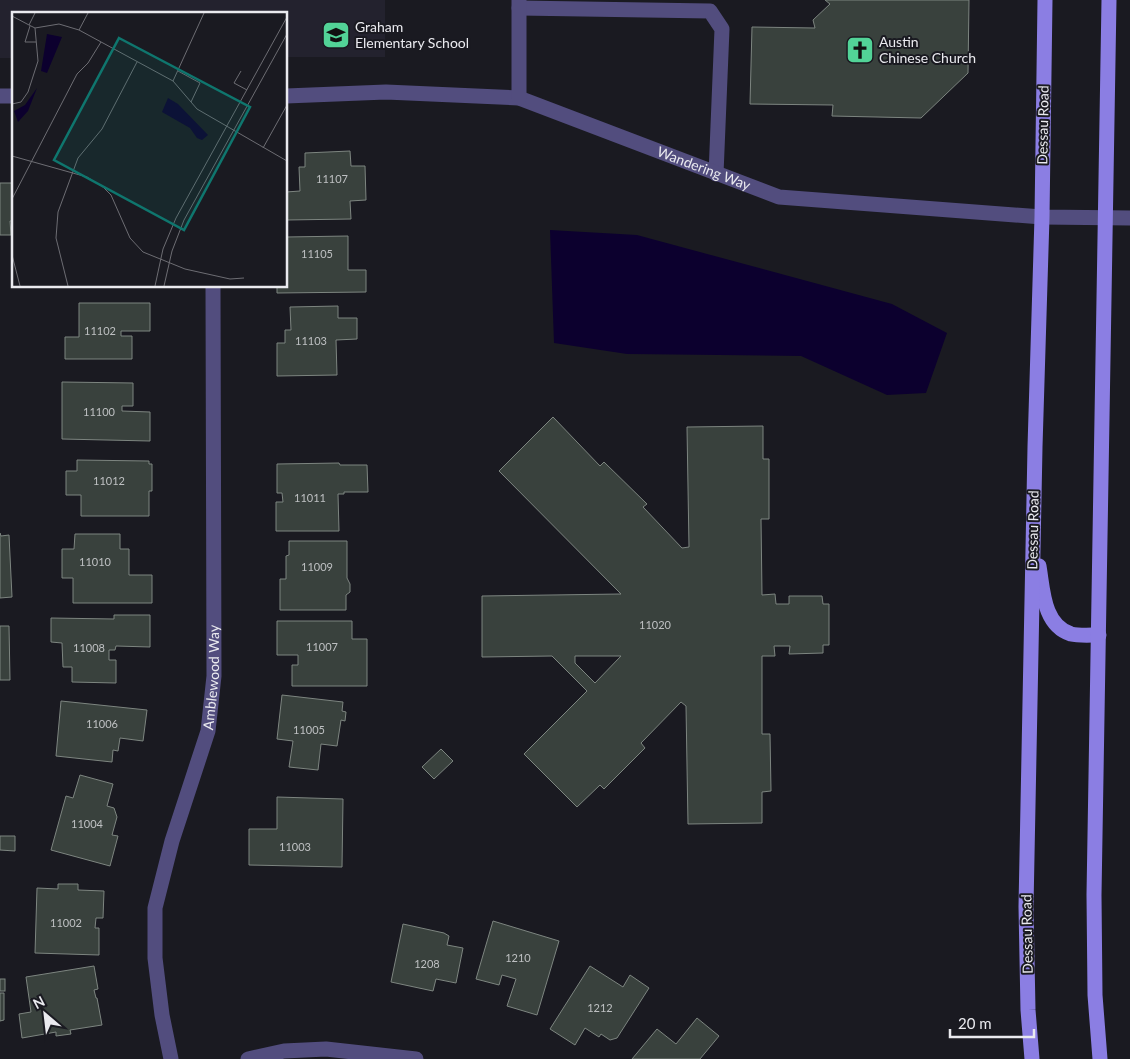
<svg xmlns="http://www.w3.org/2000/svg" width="1130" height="1059" font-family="Lato,sans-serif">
<rect width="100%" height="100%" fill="#1a1a21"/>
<!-- built -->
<path fill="#23222e" d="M 0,0 L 385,0 L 385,57 L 286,57 L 286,14 L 14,14 L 14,58 L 0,58 Z"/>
<!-- water -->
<path fill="#0c002e" d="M 550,230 L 637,235 L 892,304 L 947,333 L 926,393 L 887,395 L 801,356 L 627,354 L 554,343 Z"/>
<!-- building -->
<g fill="#39413d" stroke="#7d8580" fill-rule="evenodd">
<path d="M 825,0 L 969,0 L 968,73 L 921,118 L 832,116 L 833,105 L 750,104 L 752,27 L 815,28 L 813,20 L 830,4 Z"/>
<path d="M 350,151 L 351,166 L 365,166 L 366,200 L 350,201 L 351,219 L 286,220 L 286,192 L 300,191 L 299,167 L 305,167 L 305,153 Z"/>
<path d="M 0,183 L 14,183 L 14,221 L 10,221 L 11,235 L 0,235 Z"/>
<path d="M 348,236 L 348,270 L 366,270 L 366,292 L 277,293 L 277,286 L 286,286 L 286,237 Z"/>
<path d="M 79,303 L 150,303 L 150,331 L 121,331 L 121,336 L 132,336 L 132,359 L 65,359 L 65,337 L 79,337 Z"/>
<path d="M 338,306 L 338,318 L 357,318 L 357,339 L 336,340 L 337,375 L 277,376 L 277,343 L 285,343 L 285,330 L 291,330 L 290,307 Z"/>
<path d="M 62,382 L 133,383 L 133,406 L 122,406 L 122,411 L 150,412 L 150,441 L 62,439 Z"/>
<path d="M 553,417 L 600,466 L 604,462 L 647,504 L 643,507 L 682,548 L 689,547 L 687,427 L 763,426 L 763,459 L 769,459 L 769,519 L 761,519 L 762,595 L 775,594 L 776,604 L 789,604 L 789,596 L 822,596 L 823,604 L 829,604 L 829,645 L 823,645 L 823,653 L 789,654 L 790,646 L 774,646 L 775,656 L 762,656 L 762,734 L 770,734 L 771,791 L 762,792 L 762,823 L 688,824 L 686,706 L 681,702 L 641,743 L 645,748 L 604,789 L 600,785 L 577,807 L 524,754 L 587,691 L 552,656 L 482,657 L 482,596 L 621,594 L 499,471 ZM 575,656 L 621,656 L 595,683 L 575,663 Z"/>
<path d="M 77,460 L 149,461 L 149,464 L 152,464 L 152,491 L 149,491 L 149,516 L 81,516 L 81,495 L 66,495 L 66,471 L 77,471 Z"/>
<path d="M 339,463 L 340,465 L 367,465 L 368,492 L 344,492 L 344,494 L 338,494 L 339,531 L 276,531 L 276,502 L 283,502 L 282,493 L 277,493 L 277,464 Z"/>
<path d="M 0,533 L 1,536 L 9,535 L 12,597 L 0,598 Z"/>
<path d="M 75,534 L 120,534 L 120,549 L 129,549 L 129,575 L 152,575 L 152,603 L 73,603 L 73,578 L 62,578 L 62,549 L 74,549 Z"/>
<path d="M 289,541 L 347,541 L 347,578 L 350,584 L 350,592 L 346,595 L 346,610 L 280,610 L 280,579 L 286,579 L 286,556 L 289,555 Z"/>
<path d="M 114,615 L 150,615 L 150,647 L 116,646 L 115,650 L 109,650 L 109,660 L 116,660 L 116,683 L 72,682 L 72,667 L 63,667 L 62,643 L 51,642 L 51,618 L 114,619 Z"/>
<path d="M 277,621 L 352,621 L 352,639 L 367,639 L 367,686 L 292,686 L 292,665 L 298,665 L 298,655 L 277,655 Z"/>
<path d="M 0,626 L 9,626 L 10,680 L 0,680 Z"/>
<path d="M 282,695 L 343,702 L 342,711 L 346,712 L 345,721 L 341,720 L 337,746 L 321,744 L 318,770 L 289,767 L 293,741 L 277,739 Z"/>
<path d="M 61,701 L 147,710 L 143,741 L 120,738 L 118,751 L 113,750 L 112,762 L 56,756 Z"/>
<path d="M 441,749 L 453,761 L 434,779 L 422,767 Z"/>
<path d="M 80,775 L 113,784 L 107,806 L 114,808 L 117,817 L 112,835 L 118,836 L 110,866 L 51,850 L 66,796 L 73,798 Z"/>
<path d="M 277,797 L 343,799 L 342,867 L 249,865 L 249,829 L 277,829 Z"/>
<path d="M 0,836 L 15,836 L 15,851 L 0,850 Z"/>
<path d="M 58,884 L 78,884 L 78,890 L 104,891 L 103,918 L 96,918 L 95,928 L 99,928 L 99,955 L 35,953 L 37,888 L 58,889 Z"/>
<path d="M 493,921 L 559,941 L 537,1015 L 507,1006 L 516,979 L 502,975 L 499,985 L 476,979 Z"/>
<path d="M 403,924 L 444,933 L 449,936 L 447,945 L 463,948 L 456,983 L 436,979 L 433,991 L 391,982 Z"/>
<path d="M 94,966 L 98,989 L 94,990 L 96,998 L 97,998 L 102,1025 L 70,1030 L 71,1034 L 56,1036 L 56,1032 L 22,1038 L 19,1014 L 31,1012 L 26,977 Z"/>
<path d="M 590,966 L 623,987 L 630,975 L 649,988 L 617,1038 L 610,1040 L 601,1034 L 599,1037 L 585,1028 L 575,1045 L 550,1029 Z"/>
<rect x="0" y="979" width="5" height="12"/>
<path d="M 0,993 L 4,993 L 4,1020 L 0,1021 Z"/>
<path d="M 697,1018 L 719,1036 L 700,1059 L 632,1059 L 657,1029 L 676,1044 Z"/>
</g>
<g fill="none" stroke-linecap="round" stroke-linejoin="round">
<!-- minor -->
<g stroke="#524d7e" stroke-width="15">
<path d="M 519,8 L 710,11 L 722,29 L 716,174"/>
<path d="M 0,96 L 14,96"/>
<path id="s1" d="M 286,96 L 386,92 L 519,98 L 779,197 L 1042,217 L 1130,218"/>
<path d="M 519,98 L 519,0"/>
<path id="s2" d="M 171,1059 L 162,1015 L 155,958 L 155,908 L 172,841 L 208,731 L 214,676 L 213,286"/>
<path d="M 248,1059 L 284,1051 L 326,1049 L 416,1059"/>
</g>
<!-- major -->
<g stroke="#8b7ee3" stroke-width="15">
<path d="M 1039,566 C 1043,589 1043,625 1071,634 C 1079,636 1091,635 1099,635"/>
<path d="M 1032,1059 L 1028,1010 L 1026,907 L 1035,447 L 1042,217 L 1045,0"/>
<path d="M 1100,1059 L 1095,995 L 1094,895 L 1109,0"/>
</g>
</g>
<!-- icons -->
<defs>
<g id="school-square" transform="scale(1.4375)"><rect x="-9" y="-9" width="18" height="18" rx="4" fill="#52d397" stroke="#1a1a21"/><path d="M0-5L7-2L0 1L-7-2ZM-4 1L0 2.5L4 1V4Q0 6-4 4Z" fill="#111"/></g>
<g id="church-square" transform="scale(1.4375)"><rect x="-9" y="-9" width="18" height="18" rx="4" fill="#52d397" stroke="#1a1a21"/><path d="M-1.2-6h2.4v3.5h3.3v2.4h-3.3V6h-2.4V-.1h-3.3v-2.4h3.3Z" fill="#111"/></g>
</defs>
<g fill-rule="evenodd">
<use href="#school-square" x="336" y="35"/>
<use href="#church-square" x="860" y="50"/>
</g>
<g text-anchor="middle" stroke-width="4" stroke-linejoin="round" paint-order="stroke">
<!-- number labels -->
<g font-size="11" fill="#bec0c2">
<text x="332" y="183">11107</text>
<text x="317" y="258">11105</text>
<text x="100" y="335">11102</text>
<text x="311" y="345">11103</text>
<text x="99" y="416">11100</text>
<text x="109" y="485">11012</text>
<text x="310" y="502">11011</text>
<text x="95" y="566">11010</text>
<text x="317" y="571">11009</text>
<text x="655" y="629">11020</text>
<text x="322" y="651">11007</text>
<text x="89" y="652">11008</text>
<text x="102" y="728">11006</text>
<text x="309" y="734">11005</text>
<text x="87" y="828">11004</text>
<text x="295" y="851">11003</text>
<text x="66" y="927">11002</text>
<text x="518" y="962">1210</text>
<text x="427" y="968">1208</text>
<text x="600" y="1012">1212</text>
</g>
<!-- poi labels -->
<g font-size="14" fill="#eaeaef" stroke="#1a1a21" text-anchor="start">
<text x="355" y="32">Graham<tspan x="355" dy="16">Elementary School</tspan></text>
<text x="879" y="47">Austin<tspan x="879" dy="16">Chinese Church</tspan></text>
</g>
<!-- street labels -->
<g font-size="14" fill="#eaeaef" stroke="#1a1a21">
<text transform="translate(1043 125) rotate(-89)" y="5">Dessau Road</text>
<text dy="5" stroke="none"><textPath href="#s1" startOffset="431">Wandering Way</textPath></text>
<text transform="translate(1033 530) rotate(-89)" y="5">Dessau Road</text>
<text dy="5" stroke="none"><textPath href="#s2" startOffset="391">Amblewood Way</textPath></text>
<text transform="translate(1027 934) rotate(-91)" y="5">Dessau Road</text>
</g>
</g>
<!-- overview -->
<g transform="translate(12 12)">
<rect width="275" height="275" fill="#1a1a21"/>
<path d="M 35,22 L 50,25 L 35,61 L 29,59 ZM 25,76 L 16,99 L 6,110 L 2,99 L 13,93 ZM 156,86 L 166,92 L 196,123 L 190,128 L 185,126 L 178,116 L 150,100 Z" fill="#0c002e"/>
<path fill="none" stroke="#6d6d73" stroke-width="1" d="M 0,4 L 17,13 L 23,1M 18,14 L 13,30 L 24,30M 23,16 L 47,12 L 67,18 L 161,69 L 185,97 L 275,149M 67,18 L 76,1M 166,59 L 188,71 L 179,90M 229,59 L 222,71 L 235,78M 161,69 L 192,1M 0,92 L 9,90 L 16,80 L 26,49 L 23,16 L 17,13M 251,136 L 275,93M 0,144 L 75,165 L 91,175 L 99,183 L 118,226 L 131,240 L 173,257 L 218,267 L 232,266M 0,187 L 65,62 L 76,51 L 89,30M 0,243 L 8,274M 56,274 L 44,226 L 46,200 L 66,146 L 90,117 L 125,50M 143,274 L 151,237 L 164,206 L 275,5M 152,274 L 160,239 L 172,208 L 275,22"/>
<path fill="#0f766e" fill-opacity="0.15" stroke="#0f766e" stroke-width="2.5" d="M 107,26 L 238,95 L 172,218 L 42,148 Z"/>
<rect width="275" height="275" fill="none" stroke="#eaeaef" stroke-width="2.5"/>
</g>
<!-- north arrow -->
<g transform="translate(45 1014) rotate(332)" stroke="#1a1a21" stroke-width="4" paint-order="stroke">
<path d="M0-4L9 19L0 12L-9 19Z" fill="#eaeaef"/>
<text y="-8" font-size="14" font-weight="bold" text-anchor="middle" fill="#eaeaef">N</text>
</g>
<!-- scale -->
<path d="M950 1029v8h84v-8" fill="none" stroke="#eaeaef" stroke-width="2.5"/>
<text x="958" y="1029" font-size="15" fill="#eaeaef" stroke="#1a1a21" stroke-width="4" paint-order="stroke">20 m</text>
</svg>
